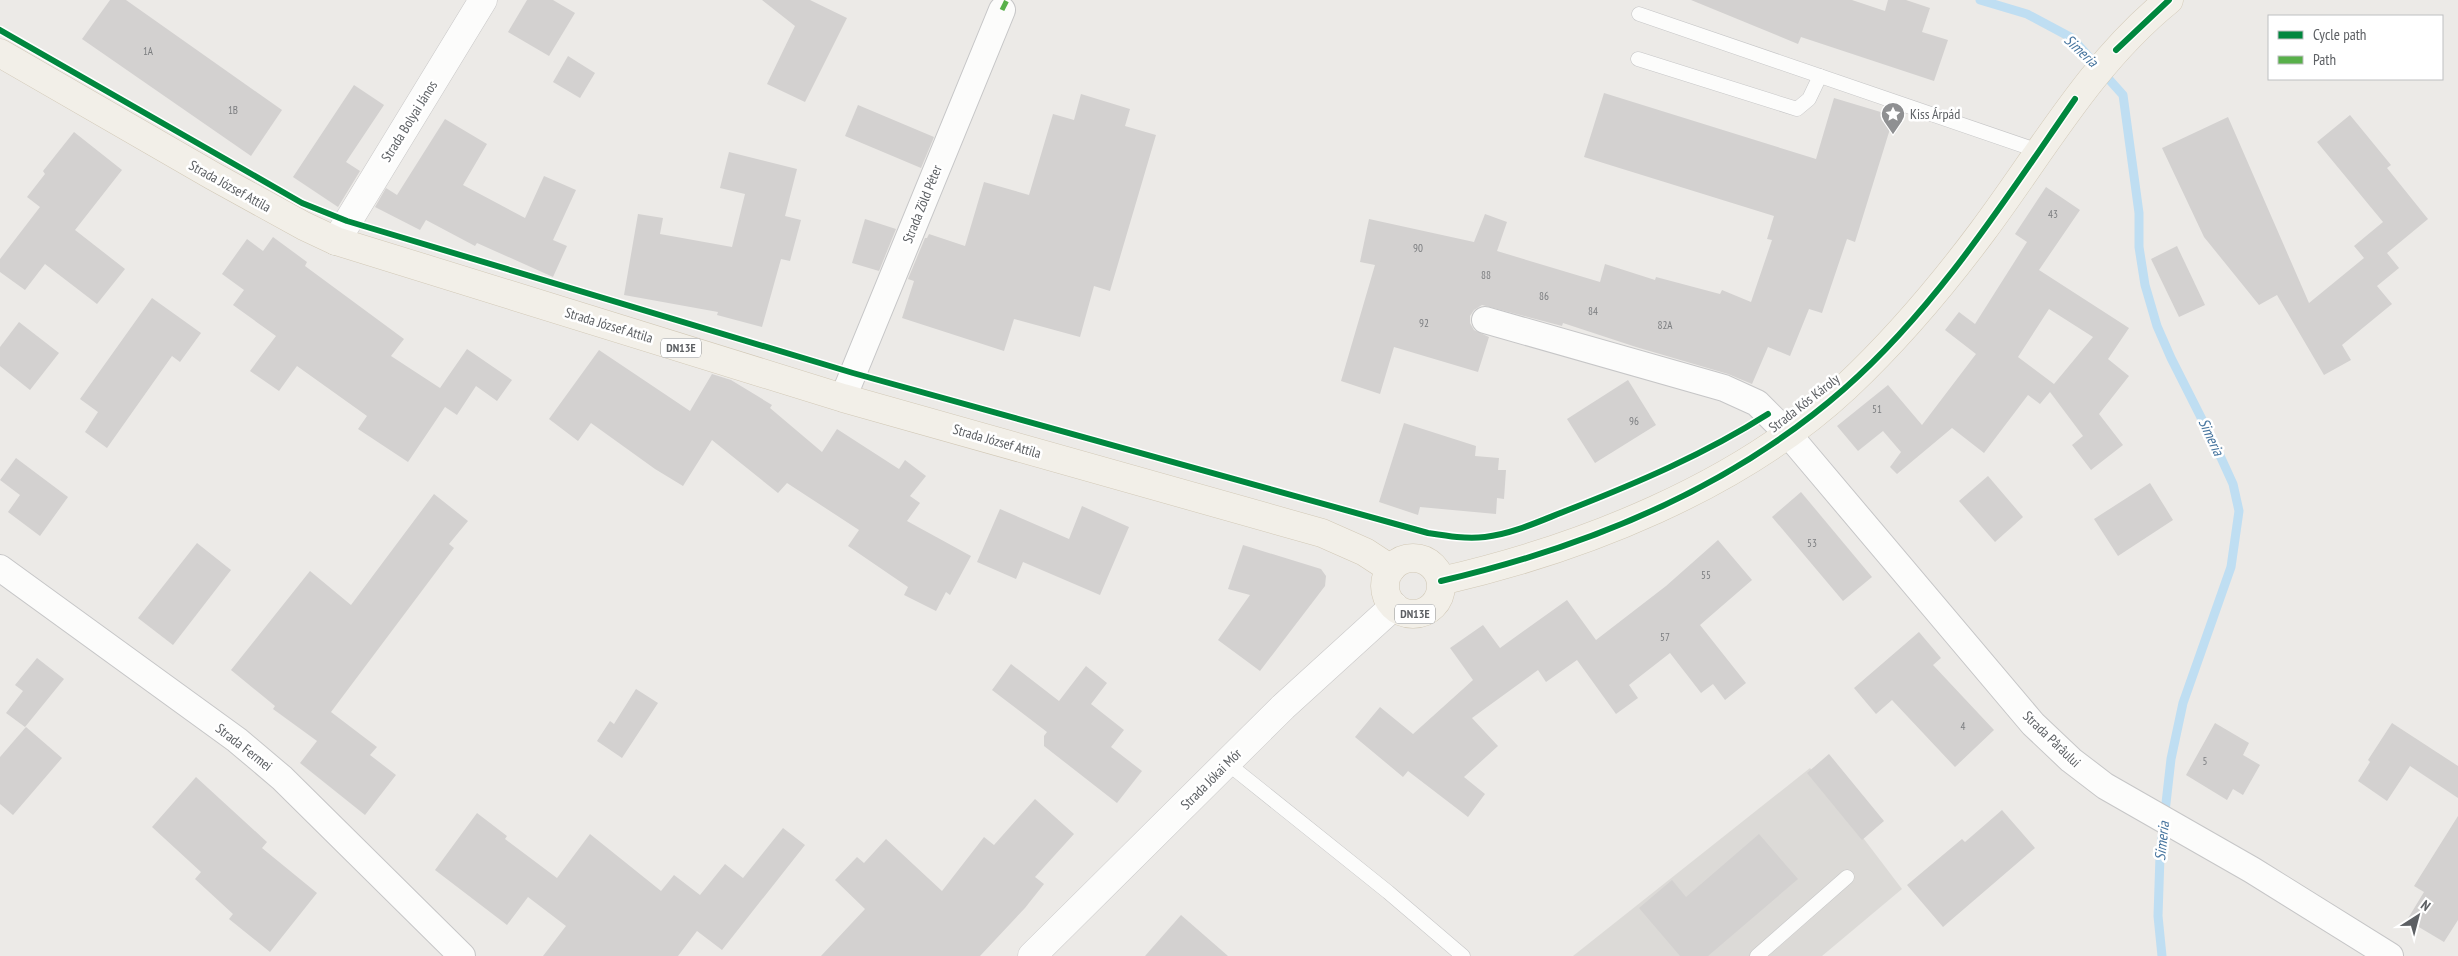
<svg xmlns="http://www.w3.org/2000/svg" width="2458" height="956" font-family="'PT Sans Narrow',sans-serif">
<rect width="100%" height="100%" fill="#eceae7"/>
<!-- industrial -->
<path fill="#dcdad7" d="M 1810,768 L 1902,889 L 1822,956 L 1573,956 Z"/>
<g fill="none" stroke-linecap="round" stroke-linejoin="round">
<!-- stream -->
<path stroke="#bfdef2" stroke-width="9" d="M 1980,0 L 2027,14 L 2072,38 L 2123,95 L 2139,213 L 2139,247 L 2145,285 L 2157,326 L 2171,358 L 2217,449 L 2233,484 L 2239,511 L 2231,567 L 2183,703 L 2171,759 L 2160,856 L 2158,916 L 2162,956"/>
</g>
<!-- building -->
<g fill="#d3d1d0" fill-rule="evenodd">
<path d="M 110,0 L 126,0 L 282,110 L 251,156 L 82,39 Z"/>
<path d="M 527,0 L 553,0 L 575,13 L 549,56 L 508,32 Z"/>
<path d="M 762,0 L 810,0 L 847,18 L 805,102 L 767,84 L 795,26 Z"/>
<path d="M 1691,0 L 1852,0 L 1885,11 L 1888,0 L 1906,0 L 1930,8 L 1922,32 L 1948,40 L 1934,81 L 1801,37 L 1798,44 Z"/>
<path d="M 568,56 L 595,73 L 580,98 L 553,82 Z"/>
<path d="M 354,85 L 384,105 L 346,162 L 360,171 L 338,207 L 293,177 Z"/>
<path d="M 1604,93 L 1816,159 L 1834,98 L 1894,116 L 1855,242 L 1847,239 L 1822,313 L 1809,309 L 1790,356 L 1768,347 L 1752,384 L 1728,374 L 1636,347 L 1563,323 L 1562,326 L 1482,305 L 1474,310 L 1470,316 L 1470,323 L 1474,330 L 1489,337 L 1478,372 L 1394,347 L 1380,394 L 1341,381 L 1375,265 L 1360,262 L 1369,219 L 1474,242 L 1485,214 L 1507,222 L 1497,251 L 1600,282 L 1605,264 L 1655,280 L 1656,277 L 1720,294 L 1722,290 L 1751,302 L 1772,240 L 1767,239 L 1774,216 L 1584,157 Z"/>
<path d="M 1081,94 L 1130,109 L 1125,126 L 1156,135 L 1110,291 L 1094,286 L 1080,337 L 1014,319 L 1004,351 L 902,318 L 914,281 L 908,279 L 925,238 L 927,238 L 929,234 L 965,246 L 984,182 L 1029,195 L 1053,114 L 1074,120 Z"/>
<path d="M 858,105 L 934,137 L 921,168 L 845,136 Z"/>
<path d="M 2350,115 L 2391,165 L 2387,168 L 2428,219 L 2387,253 L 2399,268 L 2377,286 L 2392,304 L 2342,345 L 2351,360 L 2324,375 L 2277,295 L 2259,305 L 2204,237 L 2162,148 L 2228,117 L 2309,303 L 2364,258 L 2354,246 L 2383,222 L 2317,142 Z"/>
<path d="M 445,119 L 487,144 L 463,185 L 525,218 L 544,176 L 576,190 L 553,240 L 567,246 L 553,277 L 477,243 L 475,246 L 426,220 L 420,230 L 375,207 L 386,188 L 397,195 Z"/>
<path d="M 74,132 L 122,170 L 75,230 L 125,269 L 97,304 L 45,264 L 25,290 L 0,272 L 0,259 L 40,207 L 27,197 L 45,174 L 43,171 Z"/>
<path d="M 729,152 L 797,169 L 785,216 L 801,220 L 790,261 L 781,259 L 762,327 L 717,315 L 718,312 L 624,295 L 638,214 L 663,218 L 660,234 L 732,247 L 745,194 L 720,188 Z"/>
<path d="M 2046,187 L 2080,210 L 2039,270 L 2129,328 L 2108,359 L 2129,376 L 2099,414 L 2123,445 L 2091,470 L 2072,445 L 2083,436 L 2050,392 L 2040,404 L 2028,395 L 1984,453 L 1952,428 L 1897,474 L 1890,467 L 1901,452 L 1883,431 L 1858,451 L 1837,426 L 1888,385 L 1922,425 L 1976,354 L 1945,330 L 1959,312 L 1975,324 L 2027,242 L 2015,234 ZM 2049,309 L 2093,337 L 2054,384 L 2018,357 Z"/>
<path d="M 865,219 L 896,229 L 879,271 L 852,263 Z"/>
<path d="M 273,237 L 307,262 L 305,266 L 404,339 L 391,356 L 440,388 L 467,349 L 512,380 L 497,401 L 476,386 L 457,415 L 445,407 L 408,462 L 358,429 L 367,416 L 297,366 L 279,391 L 250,371 L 276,336 L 233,305 L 244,290 L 222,274 L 247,239 L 263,251 Z"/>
<path d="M 2177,246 L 2205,305 L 2179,317 L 2151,259 Z"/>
<path d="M 152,298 L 201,333 L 180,362 L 172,356 L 107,448 L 85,432 L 98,412 L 80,399 Z"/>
<path d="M 19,322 L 59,353 L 30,390 L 0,366 L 0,347 Z"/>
<path d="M 599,350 L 690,411 L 712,374 L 731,380 L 772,405 L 770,408 L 822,452 L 837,429 L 899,469 L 905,460 L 926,476 L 910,496 L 920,503 L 907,521 L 971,556 L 950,595 L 946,592 L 936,611 L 904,595 L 908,587 L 848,546 L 859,530 L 787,483 L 778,493 L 712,440 L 683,486 L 655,469 L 591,423 L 578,441 L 549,419 Z"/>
<path d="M 1628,380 L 1656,425 L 1595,463 L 1567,419 Z"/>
<path d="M 1404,423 L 1476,446 L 1475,456 L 1499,458 L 1498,470 L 1506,470 L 1504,499 L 1497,498 L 1496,514 L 1420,507 L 1418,515 L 1379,502 Z"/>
<path d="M 16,458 L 68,497 L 40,536 L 8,512 L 20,495 L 0,480 Z"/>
<path d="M 1988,476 L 2023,517 L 1995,542 L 1959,501 Z"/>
<path d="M 2150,483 L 2173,520 L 2118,556 L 2094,519 Z"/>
<path d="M 1801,492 L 1872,577 L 1843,601 L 1772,517 Z"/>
<path d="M 434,494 L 468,521 L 449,544 L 454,548 L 331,712 L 377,747 L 370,755 L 396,775 L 365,815 L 300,763 L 317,741 L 273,709 L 275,706 L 231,670 L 310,571 L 351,605 Z"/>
<path d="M 1082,506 L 1129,527 L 1100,595 L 1023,562 L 1016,579 L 977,562 L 1000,509 L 1069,539 Z"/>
<path d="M 1718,540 L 1752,580 L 1700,625 L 1746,683 L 1725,700 L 1713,684 L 1701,693 L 1670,653 L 1629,685 L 1638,698 L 1616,714 L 1577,660 L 1546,682 L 1538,670 L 1472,718 L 1498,746 L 1464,777 L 1485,794 L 1468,817 L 1408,771 L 1403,777 L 1355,737 L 1380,707 L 1413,734 L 1473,680 L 1450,648 L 1483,625 L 1500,648 L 1567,600 L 1596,640 L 1666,586 Z"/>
<path d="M 197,543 L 231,570 L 173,645 L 138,618 Z"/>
<path d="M 1243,545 L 1321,569 L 1326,576 L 1325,586 L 1260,671 L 1218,640 L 1250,595 L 1228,589 Z"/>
<path d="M 1919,632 L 1941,658 L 1933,665 L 1994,730 L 1955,767 L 1892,700 L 1876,714 L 1854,688 Z"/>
<path d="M 37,658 L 64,679 L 25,727 L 6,713 L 23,691 L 15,685 Z"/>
<path d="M 1011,664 L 1059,701 L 1086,666 L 1107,683 L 1091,704 L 1124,730 L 1111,747 L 1142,771 L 1117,803 L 1044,746 L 1044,736 L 1047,732 L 992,690 Z"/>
<path d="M 636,689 L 658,703 L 622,758 L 597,741 L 610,721 L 614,724 Z"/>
<path d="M 2215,723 L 2249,743 L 2243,755 L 2260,765 L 2243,795 L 2233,789 L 2227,800 L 2186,775 Z"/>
<path d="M 2392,723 L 2458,766 L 2458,798 L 2410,766 L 2387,801 L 2358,781 L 2370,762 L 2368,760 Z"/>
<path d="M 26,727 L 62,758 L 13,815 L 0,804 L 0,757 Z"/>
<path d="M 1829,754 L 1884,821 L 1862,840 L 1807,773 Z"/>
<path d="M 196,777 L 267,842 L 262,848 L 317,893 L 270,952 L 229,919 L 233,914 L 195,879 L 201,872 L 152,827 Z"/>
<path d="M 1035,799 L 1074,834 L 1035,877 L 1044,884 L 1025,908 L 980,956 L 821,956 L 865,909 L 835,880 L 857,857 L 864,863 L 886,839 L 942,891 L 984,837 L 994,845 Z"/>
<path d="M 2002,810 L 2035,848 L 1943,927 L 1907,885 L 1962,839 L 1965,842 Z"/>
<path d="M 477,813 L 507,836 L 505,839 L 557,878 L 590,834 L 661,891 L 674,875 L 700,895 L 725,864 L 743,878 L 783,828 L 805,845 L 722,950 L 697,931 L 678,956 L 543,956 L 566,926 L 528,897 L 507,925 L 435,870 Z"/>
<path d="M 2458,816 L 2458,920 L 2444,942 L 2407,920 L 2424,892 L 2414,886 Z"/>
<path d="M 1759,834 L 1798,879 L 1708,956 L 1680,956 L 1639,908 L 1672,880 L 1686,897 Z"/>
<path d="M 1181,915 L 1228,956 L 1145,956 Z"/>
</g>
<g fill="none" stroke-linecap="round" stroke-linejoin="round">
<!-- lane casing -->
<g stroke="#c6c6c7" stroke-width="15">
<g id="lane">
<path d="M 1639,14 L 2039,151"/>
<path d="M 1638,59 L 1797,109 L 1809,99 L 1820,76"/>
<path d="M 1227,763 L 1388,892 L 1463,956"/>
<path d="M 1757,956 L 1847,877"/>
</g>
</g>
<!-- street casing -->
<g stroke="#c6c6c7" stroke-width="28">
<g id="street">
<path d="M 1485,320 L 1724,388 L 1757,403 L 1788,434 L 2033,724 L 2071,760 L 2105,786 L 2252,870 L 2390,956"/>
<path d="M 843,398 L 1002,10"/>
<path d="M 0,568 L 237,740 L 282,778 L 462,956"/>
</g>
</g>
<!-- secondary casing -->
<g stroke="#c9c8c8" stroke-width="29">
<g id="secondary">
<path d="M 336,241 L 483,0"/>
<path d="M 1032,956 L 1283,707 L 1394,606"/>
</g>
</g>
<!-- primary casing -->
<g stroke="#d2c9b7" stroke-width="29">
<g id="primary">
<path d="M 0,53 L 213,176 L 304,226 L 336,241 L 843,398 L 1322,533 L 1365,552 L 1391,569"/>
<circle cx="1413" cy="586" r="28"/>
<path d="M 1441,581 C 1581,549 1739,487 1846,387 C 1896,340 1941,287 1982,232 C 2042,152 2090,64 2169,0"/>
</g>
</g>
<!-- lane -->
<use href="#lane" stroke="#fcfcfb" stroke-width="14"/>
<!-- street -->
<use href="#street" stroke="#fcfcfb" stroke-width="26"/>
<!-- secondary -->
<use href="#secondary" stroke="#fcfcfb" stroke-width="28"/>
<!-- primary -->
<use href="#primary" stroke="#f2efe8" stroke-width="28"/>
<!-- quiet -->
<path stroke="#58b04a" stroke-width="5" stroke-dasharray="10 5" stroke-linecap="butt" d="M 1002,10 L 1007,0"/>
<!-- cycleway casing -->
<g stroke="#fff" stroke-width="9">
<g id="cycleway">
<path d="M 0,30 L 302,203 L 347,221 L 853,373 L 1428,533 C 1447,536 1465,539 1485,537 C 1513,534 1542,520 1568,510 C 1637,483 1705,454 1768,414"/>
<path d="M 2116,50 L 2169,0"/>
<path d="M 1441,581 C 1587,547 1730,489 1844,389 C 1937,307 2005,200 2075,99"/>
</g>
</g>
<!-- cycleway -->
<use href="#cycleway" stroke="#00873e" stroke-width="6"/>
</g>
<!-- icons -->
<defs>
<g id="sight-pin" transform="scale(1.25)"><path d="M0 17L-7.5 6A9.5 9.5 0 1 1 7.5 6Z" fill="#8f9092" stroke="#fff"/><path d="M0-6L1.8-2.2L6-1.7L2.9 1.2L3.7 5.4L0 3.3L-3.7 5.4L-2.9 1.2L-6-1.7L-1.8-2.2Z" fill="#fff"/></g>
</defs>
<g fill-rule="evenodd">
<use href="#sight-pin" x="1893" y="114"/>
</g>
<g text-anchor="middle" stroke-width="5" stroke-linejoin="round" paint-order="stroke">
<!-- number labels -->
<g font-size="11" fill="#7c7e80">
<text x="148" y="55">1A</text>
<text x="233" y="114">1B</text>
<text x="2053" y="218">43</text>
<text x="1418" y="252">90</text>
<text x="1486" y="279">88</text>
<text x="1544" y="300">86</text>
<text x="1593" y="315">84</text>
<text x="1424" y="327">92</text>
<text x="1665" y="329">82A</text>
<text x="1877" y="413">51</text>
<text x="1634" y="425">96</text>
<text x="1812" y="547">53</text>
<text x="1706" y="579">55</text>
<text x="1665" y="641">57</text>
<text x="1963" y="730">4</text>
<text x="2205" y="765">5</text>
</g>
<!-- shield labels -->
<g fill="#fff" stroke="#8e9092" stroke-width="1">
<rect x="661" y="338.5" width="40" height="19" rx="4"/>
<rect x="1395" y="604.5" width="40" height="19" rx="4"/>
</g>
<g font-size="12" font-weight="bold" fill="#5d6064">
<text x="681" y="352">DN13E</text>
<text x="1415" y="618">DN13E</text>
</g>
<!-- poi labels -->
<g font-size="14" fill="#5d6064" stroke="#fff" text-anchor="start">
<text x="1910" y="119">Kiss Árpád</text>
</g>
<!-- street labels -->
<g font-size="14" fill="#5d6064" stroke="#fff">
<text transform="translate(409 121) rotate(-58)" y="5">Strada Bolyai János</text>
<text transform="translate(230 186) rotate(29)" y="5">Strada József Attila</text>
<text transform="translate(922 204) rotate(-68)" y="5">Strada Zöld Péter</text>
<text transform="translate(609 325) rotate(17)" y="5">Strada József Attila</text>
<text transform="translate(1804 403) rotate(-38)" y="5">Strada Kós Károly</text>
<text transform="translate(997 441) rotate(16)" y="5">Strada József Attila</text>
<text transform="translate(2052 739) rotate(44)" y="5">Strada Pârâului</text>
<text transform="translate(244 747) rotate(38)" y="5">Strada Fermei</text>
<text transform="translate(1211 779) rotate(-45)" y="5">Strada Jókai Mór</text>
</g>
<!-- water labels -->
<g font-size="15" font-style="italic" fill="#47759f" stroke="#fff">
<text transform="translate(2081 51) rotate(43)" y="5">Simeria</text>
<text transform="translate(2211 437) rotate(65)" y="5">Simeria</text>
<text transform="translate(2162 841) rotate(-84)" y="5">Simeria</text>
</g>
</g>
<!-- legend -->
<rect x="2268" y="15" width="175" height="65" fill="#ffffff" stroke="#bebfc1"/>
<rect x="2278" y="31" width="25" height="8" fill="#00873e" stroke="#bebfc1"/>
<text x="2313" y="40" font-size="15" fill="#5d6064">Cycle path</text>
<rect x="2278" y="56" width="25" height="8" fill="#58b04a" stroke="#bebfc1"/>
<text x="2313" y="65" font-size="15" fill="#5d6064">Path</text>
<!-- north arrow -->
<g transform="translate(2418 916) rotate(36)" stroke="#ffffff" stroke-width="4" paint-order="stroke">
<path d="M0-4L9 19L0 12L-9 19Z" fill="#5d6064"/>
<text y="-8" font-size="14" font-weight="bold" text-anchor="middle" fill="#5d6064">N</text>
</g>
</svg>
